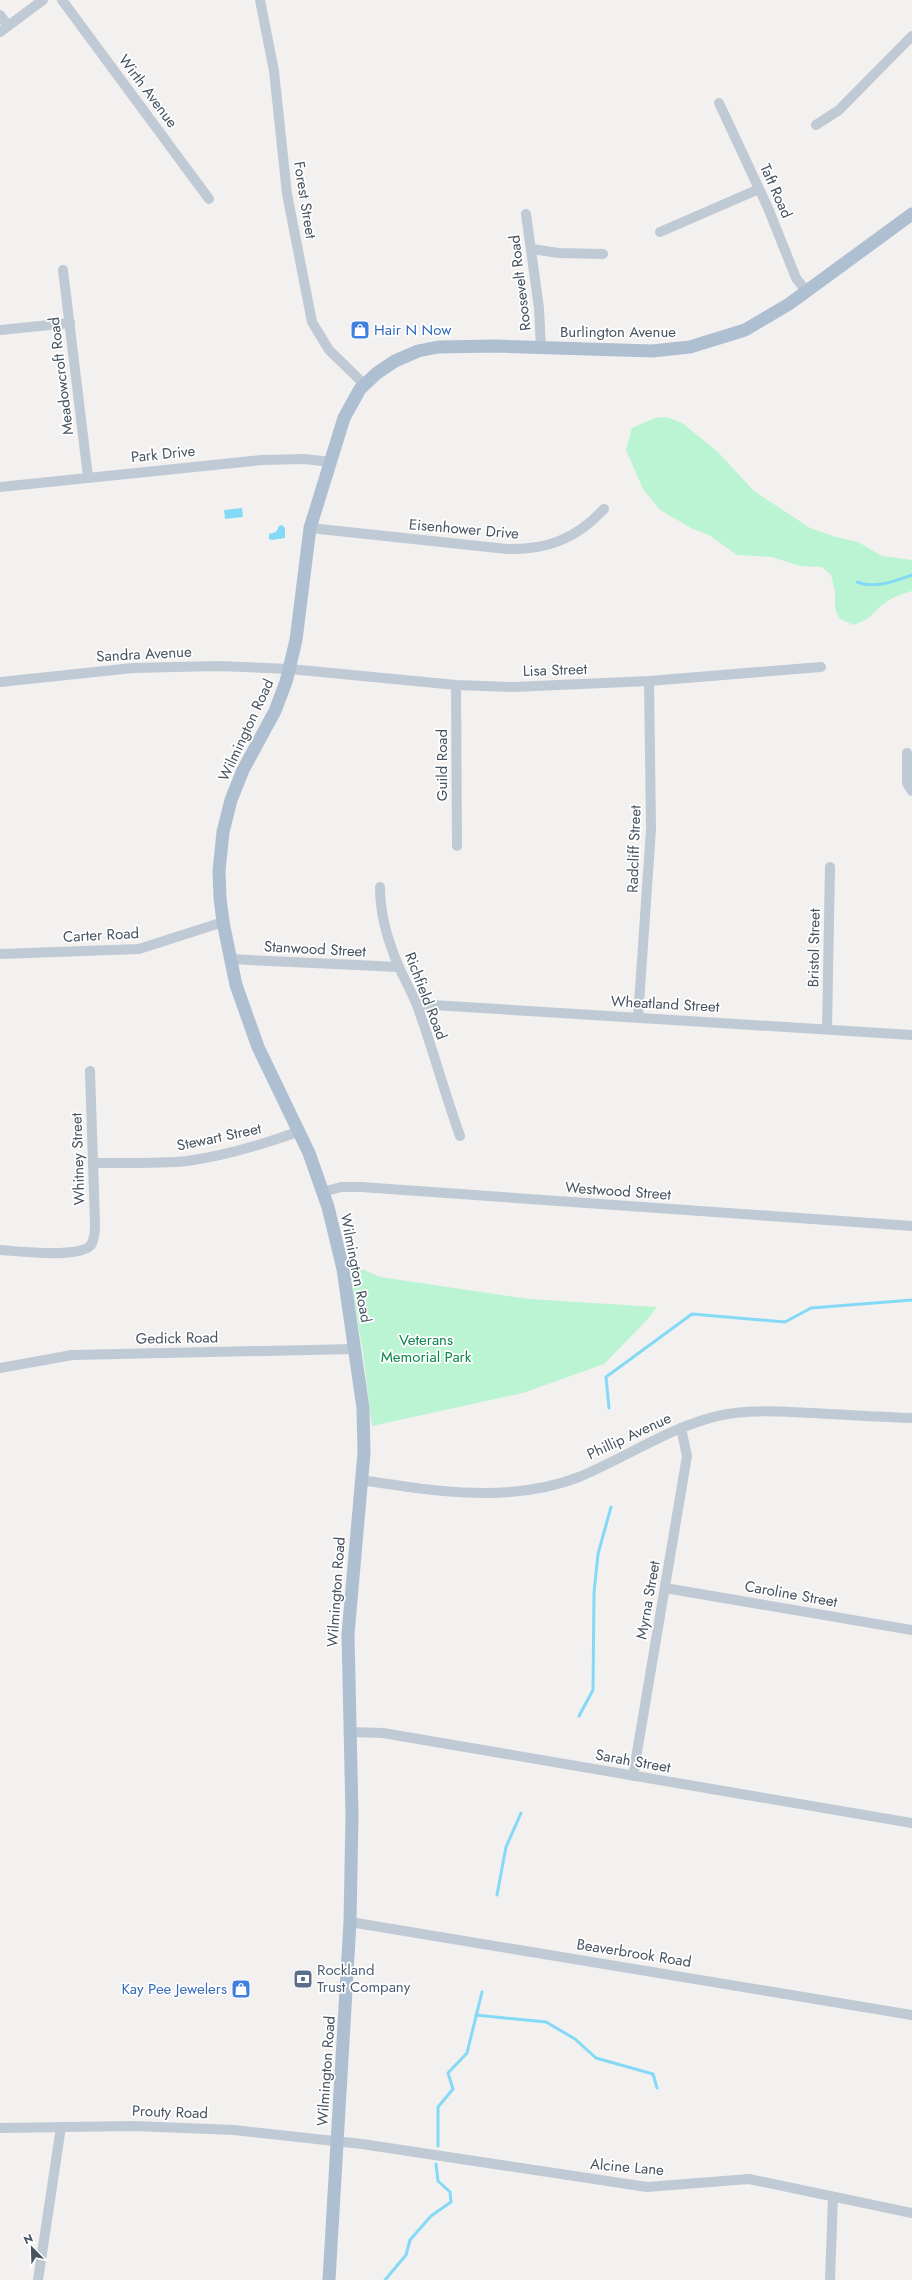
<svg xmlns="http://www.w3.org/2000/svg" width="912" height="2280" font-family="Jost,sans-serif">
<rect width="100%" height="100%" fill="#f3f0f0"/>
<!-- green -->
<g fill="#bbf4d3">
<path d="M 667,417 L 682,423 L 717,451 L 754,491 L 810,528 L 836,537 L 858,542 L 882,556 L 912,560 L 912,591 C 903,594 894,596 886,602 C 871,613 874,618 853,625 L 839,618 L 835,608 L 835,591 L 831,575 L 822,567 L 800,566 L 772,557 L 737,555 L 709,535 L 693,529 L 660,510 L 643,489 L 626,450 L 632,428 L 655,418 Z"/>
<path d="M 349,1263 L 380,1277 L 529,1299 L 657,1307 L 647,1320 L 604,1364 L 523,1393 L 372,1426 L 363,1353 L 348,1266 Z"/>
</g>
<!-- water -->
<g fill="#84daf6">
<path d="M 242,508 L 243,517 L 225,519 L 224,510 Z"/>
<path d="M 282,525 L 285,528 L 285,538 L 272,540 L 269,539 L 269,534 L 276,532 L 279,526 Z"/>
</g>
<g fill="none" stroke-linecap="round" stroke-linejoin="round">
<!-- stream -->
<g stroke="#84daf6" stroke-width="3">
<path d="M 857,582 C 875,589 895,581 912,575"/>
<path d="M 609,1408 L 606,1377 L 692,1314 L 785,1322 L 811,1308 L 912,1300"/>
<path d="M 579,1716 L 593,1690 L 594,1593 L 598,1554 L 611,1507"/>
<path d="M 497,1895 L 506,1847 L 521,1813"/>
<path d="M 476,2015 L 546,2022 L 575,2039 L 596,2058 L 653,2074 L 657,2088"/>
<path d="M 438,2146 L 438,2107 L 453,2089 L 448,2073 L 467,2053 L 482,1992"/>
<path d="M 385,2280 L 406,2255 L 410,2240 L 431,2216 L 451,2202 L 450,2192 L 438,2181 L 436,2164"/>
</g>
<!-- minor -->
<g stroke="#c0cad4" stroke-width="10">
<path d="M 62,0 L 209,199"/>
<path d="M 260,0 L 274,71 L 287,194 L 312,322 L 329,350 L 364,384"/>
<path d="M 0,15 L 8,26"/>
<path d="M 0,32 L 43,0"/>
<path d="M 719,103 L 768,208 L 796,278 L 806,291"/>
<path d="M 816,125 L 839,110 L 912,36"/>
<path d="M 526,214 L 539,308 L 541,348"/>
<path d="M 660,232 L 759,189"/>
<path d="M 532,249 L 558,253 L 603,254"/>
<path d="M 63,270 L 88,477"/>
<path d="M 0,330 L 70,323"/>
<path d="M 0,487 L 262,460 L 305,459 L 330,462"/>
<path d="M 310,528 L 507,549 C 547,550 576,539 604,509"/>
<path d="M 0,682 L 133,668 L 218,666 L 290,669 L 456,685 L 513,687 L 649,681 L 821,667"/>
<path d="M 456,685 L 457,846"/>
<path d="M 907,753 L 907,783 L 912,791"/>
<path d="M 380,887 C 380,914 388,942 399,967 C 405,981 413,994 418,1008 C 433,1050 445,1094 460,1136"/>
<path d="M 0,954 L 139,949 L 223,922"/>
<path d="M 230,959 L 399,967"/>
<path d="M 417,1004 L 912,1035"/>
<path d="M 638,1018 L 651,829 L 649,681"/>
<path d="M 827,1029 L 830,867"/>
<path d="M 94,1163 C 125,1163 156,1164 187,1161 C 225,1156 264,1144 300,1131"/>
<path d="M 323,1192 L 341,1187 L 361,1187 L 912,1226"/>
<path d="M 0,1250 C 18,1251 79,1259 91,1245 C 95,1239 95,1230 95,1224 L 90,1071"/>
<path d="M 0,1368 L 72,1355 L 355,1349"/>
<path d="M 361,1480 C 433,1491 510,1504 579,1477 C 627,1457 671,1426 722,1415 C 752,1409 782,1412 813,1413 C 846,1415 879,1417 912,1418"/>
<path d="M 665,1588 L 912,1630"/>
<path d="M 350,1732 L 383,1733 L 912,1823"/>
<path d="M 633,1776 L 687,1456 L 681,1428"/>
<path d="M 350,1922 L 912,2015"/>
<path d="M 0,2128 L 134,2126 L 234,2130 L 362,2144 L 647,2187 L 749,2179 L 912,2213"/>
<path d="M 38,2280 L 61,2127"/>
<path d="M 830,2280 L 833,2197"/>
</g>
<!-- major -->
<path stroke="#aebfd2" stroke-width="13" d="M 329,2280 L 350,1922 L 352,1815 L 348,1634 L 364,1453 L 363,1408 L 343,1269 L 328,1207 L 309,1153 L 258,1047 L 236,985 L 223,922 L 220,898 L 219,871 L 223,832 L 231,800 L 243,770 L 275,711 L 286,682 L 296,640 L 310,528 L 344,418 L 360,389 L 377,373 L 395,361 L 418,351 L 438,347 L 496,346 L 652,351 L 690,347 L 745,330 L 789,304 L 912,214"/>
</g>
<!-- icons -->
<defs>
<g id="shop-square" transform="scale(1)"><rect x="-9" y="-9" width="18" height="18" rx="4" fill="#3f7fe0" stroke="#fff"/><path d="M-5-2.5h2.3a2.7 3.5 0 0 1 5.4 0H5L5.5 6h-11ZM-1.5-2.5h3a1.5 2.3 0 0 0-3 0Z" fill="#fff"/></g>
<g id="bank-square" transform="scale(1)"><rect x="-9" y="-9" width="18" height="18" rx="4" fill="#5c6f8a" stroke="#fff"/><path d="M-6-4H6V4H-6ZM0-2.3a2.3 2.3 0 1 0 0 4.6a2.3 2.3 0 1 0 0-4.6Z" fill="#fff"/></g>
</defs>
<g fill-rule="evenodd">
<use href="#shop-square" x="360" y="330"/>
<use href="#bank-square" x="303" y="1979"/>
<use href="#shop-square" x="241" y="1989"/>
</g>
<g text-anchor="middle" stroke-width="3.5" stroke-linejoin="round" paint-order="stroke">
<!-- street labels -->
<g font-size="15" fill="#465360" stroke="#fff">
<text transform="translate(148 91) rotate(53)" y="5">Wirth Avenue</text>
<text transform="translate(776 191) rotate(66)" y="5">Taft Road</text>
<text transform="translate(305 200) rotate(81)" y="5">Forest Street</text>
<text transform="translate(520 283) rotate(-97)" y="5">Roosevelt Road</text>
<text x="618" y="337">Burlington Avenue</text>
<text transform="translate(61 376) rotate(-97)" y="5">Meadowcroft Road</text>
<text transform="translate(163 454) rotate(-6)" y="5">Park Drive</text>
<text transform="translate(464 529) rotate(5)" y="5">Eisenhower Drive</text>
<text transform="translate(144 654) rotate(-3)" y="5">Sandra Avenue</text>
<text transform="translate(555 670) rotate(-2)" y="5">Lisa Street</text>
<text transform="translate(246 730) rotate(-65)" y="5">Wilmington Road</text>
<text transform="translate(442 765) rotate(-90)" y="5">Guild Road</text>
<text transform="translate(634 849) rotate(-88)" y="5">Radcliff Street</text>
<text transform="translate(101 935) rotate(-3)" y="5">Carter Road</text>
<text transform="translate(814 948) rotate(-89)" y="5">Bristol Street</text>
<text transform="translate(315 949) rotate(3)" y="5">Stanwood Street</text>
<text transform="translate(426 996) rotate(69)" y="5">Richfield Road</text>
<text transform="translate(665 1004) rotate(3)" y="5">Wheatland Street</text>
<text transform="translate(219 1137) rotate(-12)" y="5">Stewart Street</text>
<text transform="translate(78 1159) rotate(-92)" y="5">Whitney Street</text>
<text transform="translate(618 1191) rotate(4)" y="5">Westwood Street</text>
<text transform="translate(356 1268) rotate(79)" y="5">Wilmington Road</text>
<text transform="translate(177 1338) rotate(-1)" y="5">Gedick Road</text>
<text transform="translate(629 1436) rotate(-25)" y="5">Phillip Avenue</text>
<text transform="translate(336 1592) rotate(-86)" y="5">Wilmington Road</text>
<text transform="translate(791 1594) rotate(10)" y="5">Caroline Street</text>
<text transform="translate(648 1600) rotate(-80)" y="5">Myrna Street</text>
<text transform="translate(633 1761) rotate(10)" y="5">Sarah Street</text>
<text transform="translate(634 1953) rotate(9)" y="5">Beaverbrook Road</text>
<text transform="translate(326 2071) rotate(-86)" y="5">Wilmington Road</text>
<text transform="translate(170 2112) rotate(2)" y="5">Prouty Road</text>
<text transform="translate(627 2167) rotate(5)" y="5">Alcine Lane</text>
</g>
<!-- shop labels -->
<g font-size="15" fill="#366cbe" stroke="#fff" text-anchor="start">
<text x="374" y="335">Hair N Now</text>
<text x="227" y="1994" text-anchor="end">Kay Pee Jewelers</text>
</g>
<!-- park labels -->
<g font-size="15" fill="#0d854e" stroke="#fff">
<text x="426" y="1345">Veterans<tspan x="426" dy="17">Memorial Park</tspan></text>
</g>
<!-- service labels -->
<g font-size="15" fill="#4e5e75" stroke="#fff" text-anchor="start">
<text x="317" y="1975">Rockland<tspan x="317" dy="17">Trust Company</tspan></text>
</g>
</g>
<!-- north arrow -->
<g transform="translate(32 2248) rotate(337)" stroke="#ffffff" stroke-width="3" paint-order="stroke">
<path d="M0-3L7 15L0 10L-7 15Z" fill="#465360"/>
<text y="-6" font-size="11" font-weight="bold" text-anchor="middle" fill="#465360">N</text>
</g>
</svg>
